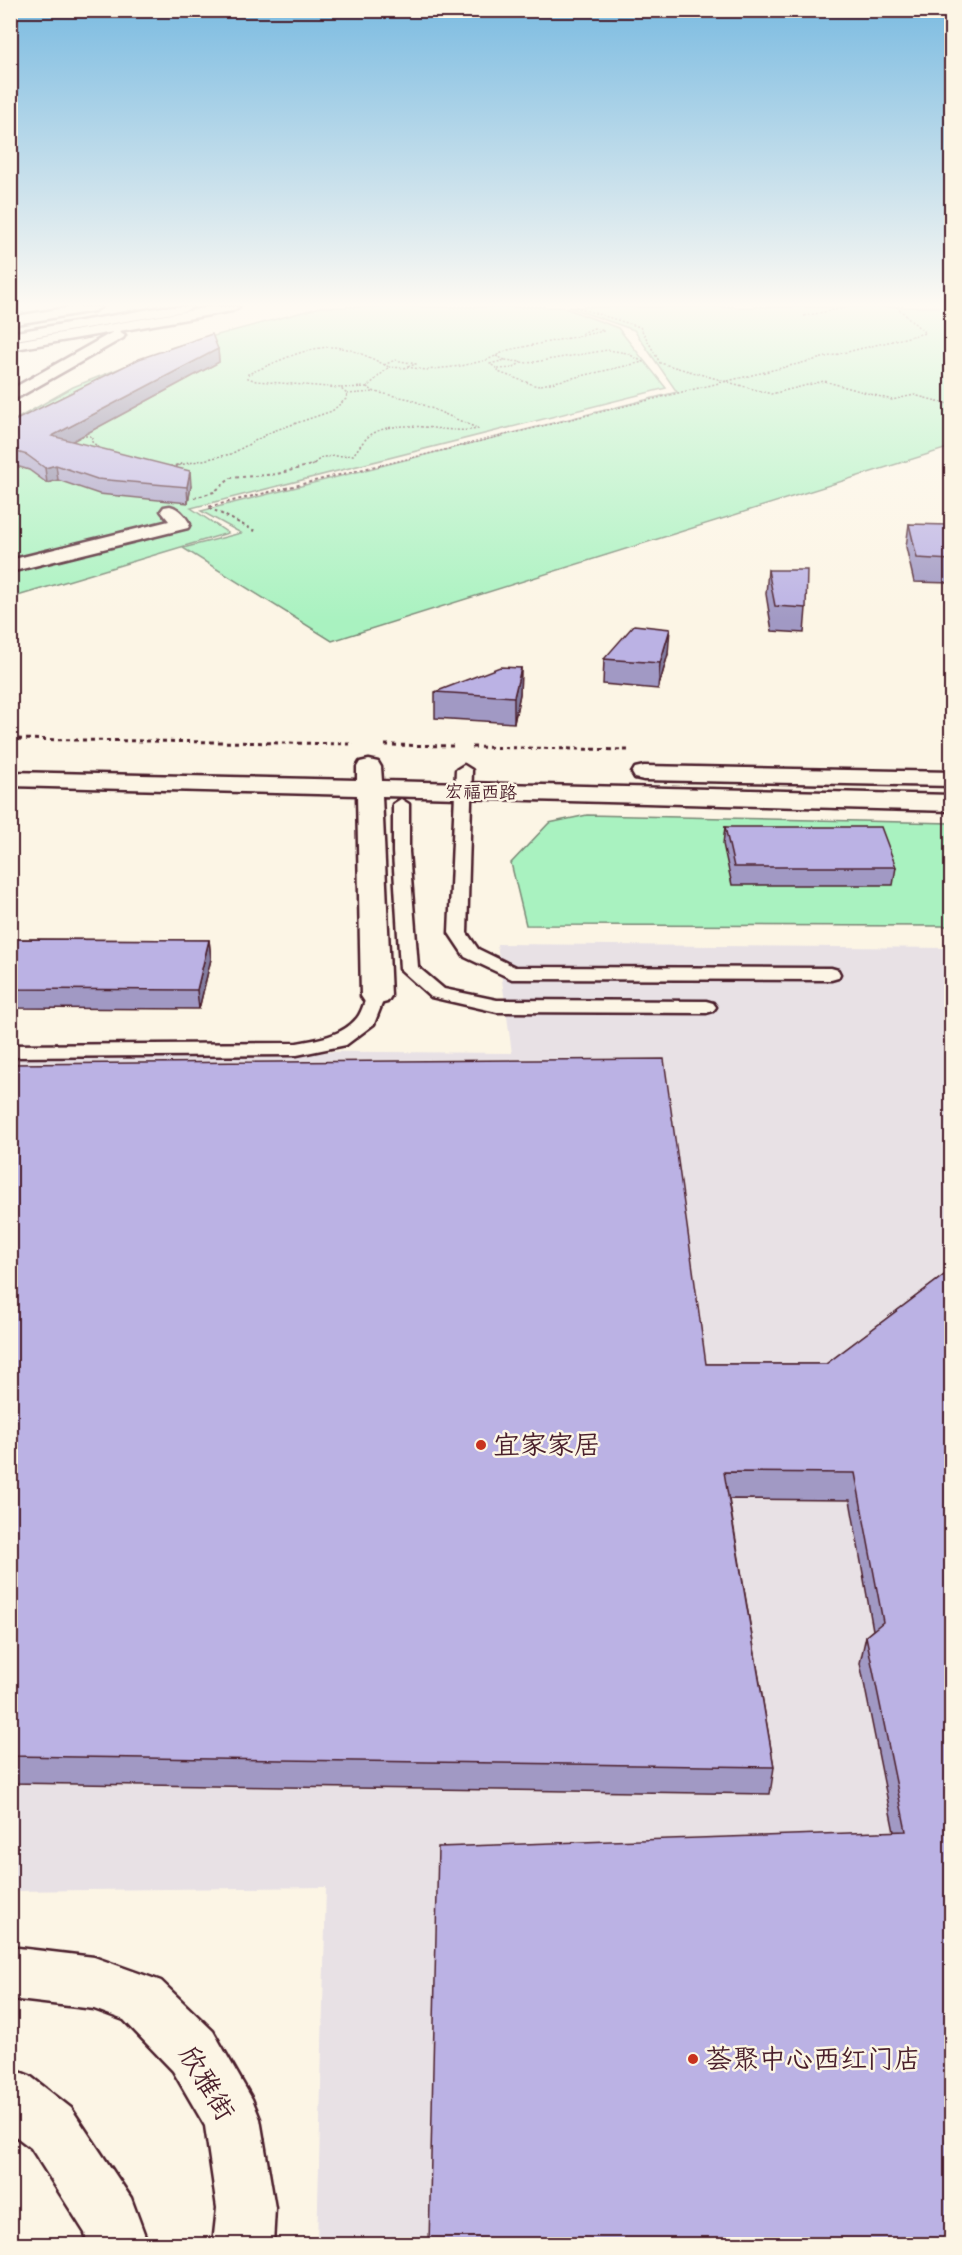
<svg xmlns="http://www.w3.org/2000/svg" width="962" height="2255" font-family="Mynerve,'LXGW WenKai TC',sans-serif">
<rect width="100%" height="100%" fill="#fcf5e5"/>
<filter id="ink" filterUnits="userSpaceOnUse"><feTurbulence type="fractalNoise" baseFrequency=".0167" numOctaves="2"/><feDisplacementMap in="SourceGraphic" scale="12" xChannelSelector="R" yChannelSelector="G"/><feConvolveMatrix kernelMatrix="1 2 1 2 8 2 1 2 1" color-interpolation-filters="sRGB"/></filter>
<g filter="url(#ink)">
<!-- built -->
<path fill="#e8e1e5" d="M 497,944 L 951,948 L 951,2244 L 317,2244 L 326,1887 L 11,1891 L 10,1049 L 512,1053 Z"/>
<!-- green -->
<g fill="#a9f2c0" stroke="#7a8876" stroke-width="1.5">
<path d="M 321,307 L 562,307 L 618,328 L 666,388 L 191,508 L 228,533 L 11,598 L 11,422 L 73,387 L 173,347 Z"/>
<path d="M 568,307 L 951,307 L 951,447 L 332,641 L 183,548 L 241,533 L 201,511 L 677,392 L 634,330 Z"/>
<path d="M 587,815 L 951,823 L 951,926 L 526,925 L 511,863 L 549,823 Z"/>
</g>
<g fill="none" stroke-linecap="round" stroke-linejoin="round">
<!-- service casing -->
<g stroke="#4a1f2b" stroke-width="5">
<g id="service">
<path d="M 464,765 L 472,770 L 467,933 L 478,949 L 515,967 L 831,968 L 838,970 L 840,974 L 838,978 L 831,980 L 512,979 L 465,957 L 449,933 L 456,770 Z"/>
<path d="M 401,799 L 409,804 L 409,852 L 418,967 L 444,989 L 497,1000 L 706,1001 L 713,1003 L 716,1007 L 713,1011 L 706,1013 L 497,1012 L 431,997 L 400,969 L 393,852 L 393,804 Z"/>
<path d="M 376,990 L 383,992 L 385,996 L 374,1024 L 346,1045 L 297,1055 L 10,1057 L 10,1045 L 297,1043 C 319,1039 342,1036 357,1018 C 363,1011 364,1000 369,992 Z"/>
</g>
</g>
<!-- minor casing -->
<g stroke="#4a1f2b" stroke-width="5">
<path id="minor" d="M 170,506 C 179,508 185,516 190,524 L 188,528 L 10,572 L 10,560 L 169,521 L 161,511 L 164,507 Z"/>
</g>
<!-- tertiary casing -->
<g stroke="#4a1f2b" stroke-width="5">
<g id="tertiary">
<path d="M 72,307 L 101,307 L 94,311 L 10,325 L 10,317 Z"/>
<path d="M 211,307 L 239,307 L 232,311 L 119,331 L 125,335 L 123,338 L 10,402 L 10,390 L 113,332 L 10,350 L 10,342 Z"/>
</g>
</g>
<!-- secondary casing -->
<g stroke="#4a1f2b" stroke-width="5">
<g id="secondary">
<path d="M 369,760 L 378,762 L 381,767 L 382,781 L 952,795 L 952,811 L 382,796 L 391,996 L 387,1002 L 376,1005 L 365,1002 L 361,996 L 357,795 L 10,786 L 10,772 L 357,780 L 357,767 L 360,762 Z"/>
<path d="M 644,766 L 952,772 L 952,786 L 644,780 L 635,778 L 632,773 L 635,768 Z"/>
<path d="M 10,1947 L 94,1957 L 161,1981 L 213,2031 L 252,2099 L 260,2119 L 275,2208 L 273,2244 L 213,2244 L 217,2208 L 205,2126 L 173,2071 L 124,2020 L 94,2009 L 10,1999 Z"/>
<path d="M 10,2068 L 30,2076 L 71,2108 L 131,2198 L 148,2244 L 88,2244 L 85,2233 L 31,2148 L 10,2132 Z"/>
</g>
</g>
<!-- primary casing -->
<g stroke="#4a1f2b" stroke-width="5">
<path id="primary" d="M 163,307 L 192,307 L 185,311 L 10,341 L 10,333 Z"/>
</g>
<!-- path-far2 -->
<g stroke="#4a1f2b" stroke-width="1.5" stroke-dasharray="2 2" stroke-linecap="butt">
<path d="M 575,307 L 640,327 L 660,363 L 771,394 L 824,381 L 892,400 L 914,395 L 952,405"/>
<path d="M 804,316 L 849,307"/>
<path d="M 608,350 L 627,353 L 643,362 L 537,386 L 498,372 L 498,369 L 490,364 L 505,360 L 528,363 Z"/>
<path d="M 496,356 L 505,360"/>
<path d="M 384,365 L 395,360 L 416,364 L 404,368 L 389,367"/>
<path d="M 407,367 L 426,370 L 461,366 L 487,360 L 508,350 L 604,331 L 594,328 L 580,334"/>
<path d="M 498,369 L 514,368 L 521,362"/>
<path d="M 341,388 L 367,387"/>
<path d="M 347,394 L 374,392"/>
<path d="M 77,436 L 92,436 L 92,442 L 102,450"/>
<path d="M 175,466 L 231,454 L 273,431 L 332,411 L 346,399 L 347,394 L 340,388 L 256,381 L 248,378 L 248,374 C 273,364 304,347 332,347 C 351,347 373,359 389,367 L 367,387 L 375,392 L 410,399 L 479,429"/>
<path d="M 311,466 L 322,457 L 353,455 C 359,448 364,439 372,434 C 403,416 444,435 478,429"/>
<path d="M 378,466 L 925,333 L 897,307"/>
</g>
<!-- path-far1 -->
<g stroke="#4a1f2b" stroke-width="2" stroke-dasharray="3 3" stroke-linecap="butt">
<path d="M 169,467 L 182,464"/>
<path d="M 194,498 L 214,492 L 231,478 L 277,474 L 315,464"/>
<path d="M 255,531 L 208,507 L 384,464"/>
</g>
<!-- path -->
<g stroke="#4a1f2b" stroke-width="3" stroke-dasharray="4 4" stroke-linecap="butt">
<path d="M 10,739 L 354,744"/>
<path d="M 385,745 L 456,746"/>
<path d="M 472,747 L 630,750"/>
</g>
<!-- service -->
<use href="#service" fill="#fcf5e5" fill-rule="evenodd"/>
<!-- minor -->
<use href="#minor" fill="#fcf5e5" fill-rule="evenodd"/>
<!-- tertiary -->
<use href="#tertiary" fill="#fcf5e5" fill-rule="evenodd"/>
<!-- secondary -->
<use href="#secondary" fill="#fcf5e5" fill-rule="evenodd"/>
<!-- primary -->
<use href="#primary" fill="#fcf5e5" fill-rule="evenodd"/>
</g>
<!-- wall -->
<g fill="#a199c4" stroke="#4a1f2b" stroke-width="1.5">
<path d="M 218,349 L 219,362 L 72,441 L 191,486 L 188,503 L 99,494 L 58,480 L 47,483 L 29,470 L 10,464 L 10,426 L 12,426 Z"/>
<path d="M 909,524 L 951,536 L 951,583 L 914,582 L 906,547 Z"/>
<path d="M 768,570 L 806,608 L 804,633 L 772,631 L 766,594 Z"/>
<path d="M 668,654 L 658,689 L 603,684 L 604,659 Z"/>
<path d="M 521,668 L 520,694 L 514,723 L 435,718 L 435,692 Z"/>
<path d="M 725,827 L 896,867 L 893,885 L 732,885 L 723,844 Z"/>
<path d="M 10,939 L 209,940 L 211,959 L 199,1009 L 10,1008 Z"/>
<path d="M 10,1064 L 706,1364 L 826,1364 L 951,1270 L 951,2244 L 894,1832 L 860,1663 L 866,1636 L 873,1630 L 850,1500 L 729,1499 L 774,1767 L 770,1794 L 10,1783 Z"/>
</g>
<!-- shaded-wall -->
<g fill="#837da0" stroke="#4a1f2b" stroke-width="1.5">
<path d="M 218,349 L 219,362 L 54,451 L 52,436 Z"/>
<path d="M 56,465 L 58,480 L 47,483 L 45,468 Z"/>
<path d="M 190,471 L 191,486 L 188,503 L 187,487 Z"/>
<path d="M 670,629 L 668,654 L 658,689 L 660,663 Z"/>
<path d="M 521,668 L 520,694 L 514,723 L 514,697 Z"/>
<path d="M 209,940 L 211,959 L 199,1009 L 197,990 Z"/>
</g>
<!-- building -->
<g fill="#bbb2e4" stroke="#4a1f2b" stroke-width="1.5">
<path d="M 212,334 L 218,349 L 52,436 L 190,471 L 187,487 L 97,479 L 56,465 L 45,468 L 27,455 L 10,450 L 10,426 L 12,426 L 12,422 L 139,359 Z"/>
<path d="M 909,524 L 948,525 L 951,536 L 951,560 L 917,558 Z"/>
<path d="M 768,570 L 807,570 L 806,608 L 775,606 Z"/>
<path d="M 634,625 L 670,629 L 660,663 L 604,659 Z"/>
<path d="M 500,667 L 521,668 L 514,697 L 435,692 Z"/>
<path d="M 725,827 L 881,827 L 896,867 L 734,867 Z"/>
<path d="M 10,939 L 209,940 L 197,990 L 10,989 Z"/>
<path d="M 664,1059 L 706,1364 L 826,1364 L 951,1270 L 951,2244 L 429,2244 L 438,1847 L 906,1831 L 866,1636 L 883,1622 L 855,1473 L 724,1472 L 774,1767 L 10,1756 L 10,1064 Z"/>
</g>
</g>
<!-- sky -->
<linearGradient id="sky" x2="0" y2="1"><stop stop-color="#7bbbe1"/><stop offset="0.49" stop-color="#fefaf3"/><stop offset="1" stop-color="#fefaf3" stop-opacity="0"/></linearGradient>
<rect width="962" height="622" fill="url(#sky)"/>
<!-- markers -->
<g fill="#c8321e" stroke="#fcf5e5" stroke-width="2">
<circle cx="481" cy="1445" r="6"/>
<circle cx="693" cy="2059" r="6"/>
</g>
<g text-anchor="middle" stroke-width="5" stroke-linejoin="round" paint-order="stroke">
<!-- far-street labels -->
<g font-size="18" fill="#4a1f2b" stroke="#fcf5e5">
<text transform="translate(481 792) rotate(1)" y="6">宏福西路</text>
</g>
<!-- near-poi labels -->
<g font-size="27" fill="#4a1f2b" stroke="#fcf5e5" text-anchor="start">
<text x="493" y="1454">宜家家居</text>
<text x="705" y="2068">荟聚中心西红门店</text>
</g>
<!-- near-street labels -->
<g font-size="27" fill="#4a1f2b" stroke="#fcf5e5">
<text transform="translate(207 2083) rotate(59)" y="9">欣雅街</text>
</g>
</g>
<!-- margin -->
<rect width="962" height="2255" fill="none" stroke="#fcf5e5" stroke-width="36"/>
<rect x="18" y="18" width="926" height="2219" fill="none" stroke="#4a1f2b" stroke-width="2" filter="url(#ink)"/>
</svg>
